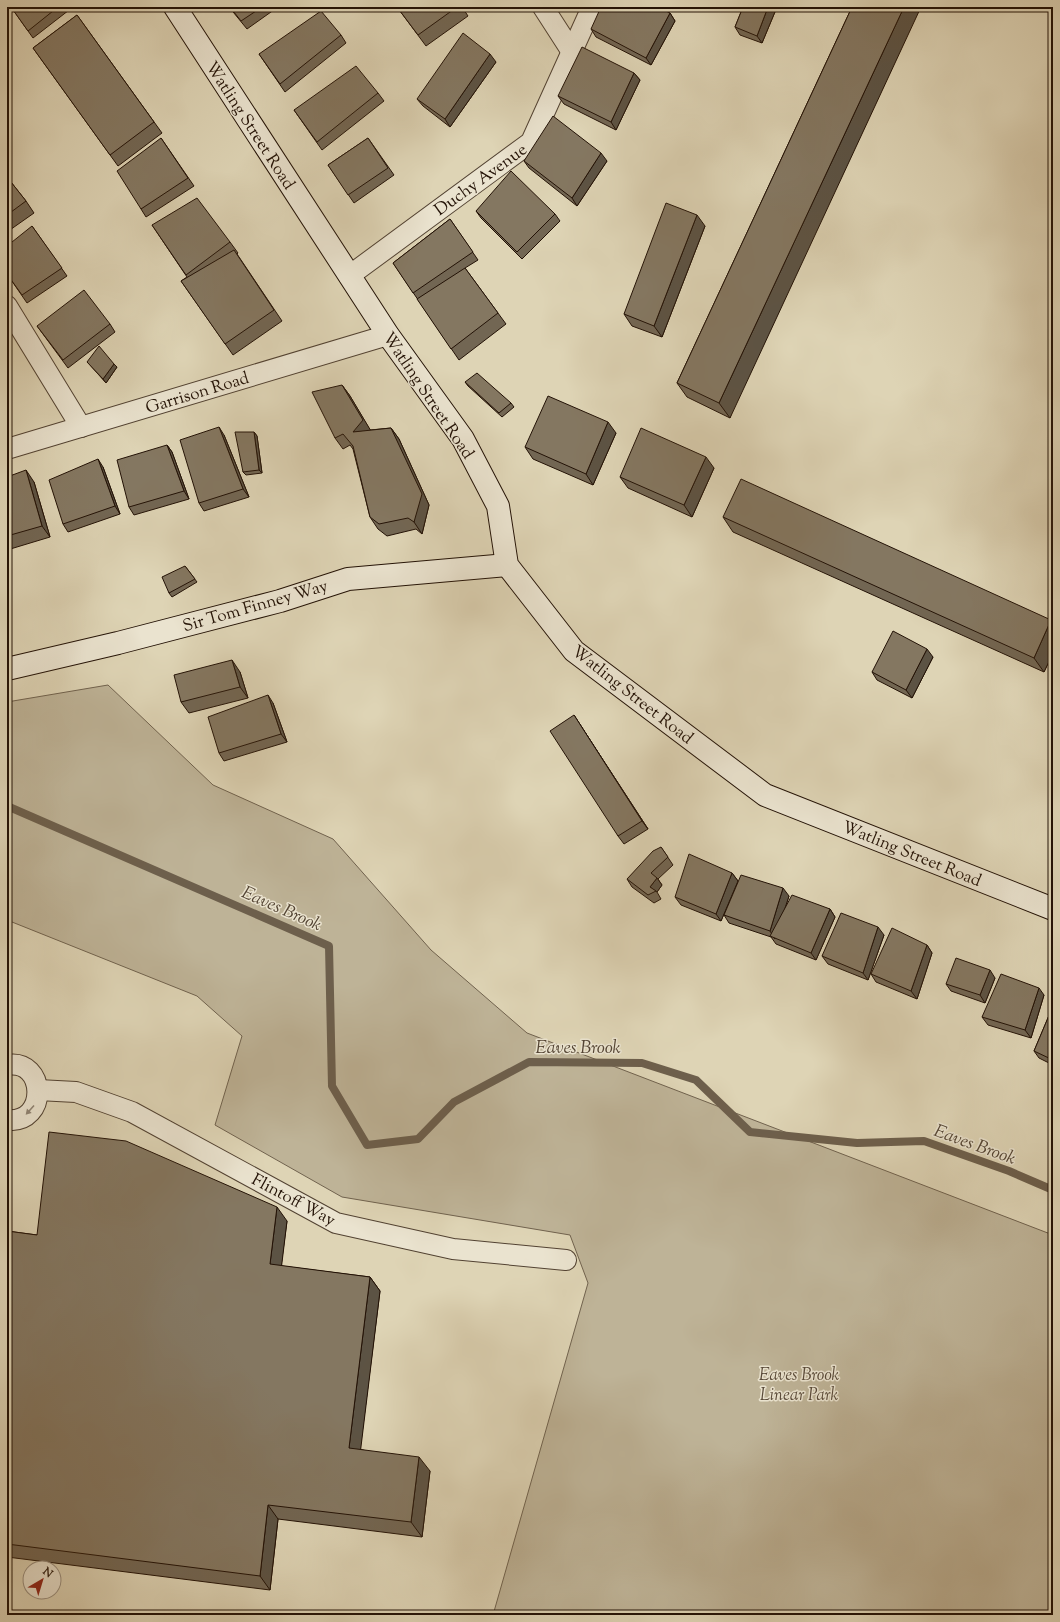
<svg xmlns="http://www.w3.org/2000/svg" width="1060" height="1622" font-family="'Sorts Mill Goudy',serif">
<rect width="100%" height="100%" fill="#ded4b5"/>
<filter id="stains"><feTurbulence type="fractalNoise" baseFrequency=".005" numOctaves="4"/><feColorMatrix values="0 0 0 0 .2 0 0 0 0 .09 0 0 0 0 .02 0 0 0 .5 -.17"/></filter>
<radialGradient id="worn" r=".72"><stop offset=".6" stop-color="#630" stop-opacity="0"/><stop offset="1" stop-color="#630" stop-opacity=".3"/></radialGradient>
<!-- green -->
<path fill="#beb397" stroke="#70624e" d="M 108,685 L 213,785 L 333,839 L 431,950 L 527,1033 L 1053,1235 L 1053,1615 L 493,1615 L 588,1283 L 570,1235 L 342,1197 L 215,1125 L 242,1036 L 197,996 L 7,920 L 7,702 Z"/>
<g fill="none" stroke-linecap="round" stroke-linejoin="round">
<!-- stream -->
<path stroke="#6d5f4c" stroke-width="8" d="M 7,806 L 329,946 L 332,1086 L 367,1145 L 418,1139 L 454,1102 L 529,1062 L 642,1063 L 696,1080 L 750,1132 L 857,1143 L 924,1141 L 1009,1171 L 1053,1190"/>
<!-- street casing -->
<g stroke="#524232" stroke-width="22">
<g id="street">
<path d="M 543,7 L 572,52"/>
<path d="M 349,276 L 531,142 L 592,7"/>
<path d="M 7,306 L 81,427"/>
<path d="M 7,449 L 388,335"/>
<path d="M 7,1065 C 46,1058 49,1124 7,1120"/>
<path d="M 38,1090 L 76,1092 L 132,1112 L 336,1223 L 453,1249 L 566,1260"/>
</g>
</g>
<!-- secondary casing -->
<g stroke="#231206" stroke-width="24">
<g id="secondary">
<path d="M 175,7 L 388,335 L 463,439 L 498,506 L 507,565 L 574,651 L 765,795 L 1053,909"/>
<path d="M 7,669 L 118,643 L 280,601 L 348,579 L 507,565"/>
</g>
</g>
<!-- street -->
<use href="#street" stroke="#eae3cf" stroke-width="20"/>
<!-- secondary -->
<use href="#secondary" stroke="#eae3cf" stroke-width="22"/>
</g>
<!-- wall -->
<g fill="#726653" stroke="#231206">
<path d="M 11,7 L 73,7 L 33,38 Z"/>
<path d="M 229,7 L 278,7 L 247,29 Z"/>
<path d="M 397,7 L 462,7 L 468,16 L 426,46 Z"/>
<path d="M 743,7 L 777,7 L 762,43 L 740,35 L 735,27 Z"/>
<path d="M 852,7 L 730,418 L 687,397 L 677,383 Z"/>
<path d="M 670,13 L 675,21 L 651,65 L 596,37 L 591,29 Z"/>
<path d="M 77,15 L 162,133 L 118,166 L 33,48 Z"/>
<path d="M 341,35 L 346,43 L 285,92 L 259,54 Z"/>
<path d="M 496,62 L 450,127 L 423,106 L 417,99 Z"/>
<path d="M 634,73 L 640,80 L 616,130 L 564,104 L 558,96 Z"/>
<path d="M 378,93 L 384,101 L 322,150 L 294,110 Z"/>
<path d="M 161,138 L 194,186 L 146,217 L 141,209 Z"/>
<path d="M 368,138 L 394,175 L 354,203 L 328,165 Z"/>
<path d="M 524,161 L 607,161 L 577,206 L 529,168 Z"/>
<path d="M 7,177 L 26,201 L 34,213 L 7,232 Z"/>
<path d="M 476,211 L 555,214 L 560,221 L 522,259 L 481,218 Z"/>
<path d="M 450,219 L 478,260 L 465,268 L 506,324 L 459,360 L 393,263 Z"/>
<path d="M 152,225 L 230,242 L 238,253 L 237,254 L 282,321 L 233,355 L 181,281 L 187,277 Z"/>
<path d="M 32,226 L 67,276 L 27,303 L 7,274 Z"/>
<path d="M 705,226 L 662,337 L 632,326 L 624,314 Z"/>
<path d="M 110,324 L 115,332 L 68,368 L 37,326 Z"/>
<path d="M 87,362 L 117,367 L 106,383 L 90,365 Z"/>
<path d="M 465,382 L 511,403 L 514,407 L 502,417 L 468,386 Z"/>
<path d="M 342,385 L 350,396 L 370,430 L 391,428 L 399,439 L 429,505 L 422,534 L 416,529 L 387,536 L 378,529 L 370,517 L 353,449 L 350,445 L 343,449 L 335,438 Z"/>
<path d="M 254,432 L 257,436 L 262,473 L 246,475 L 243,472 Z"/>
<path d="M 616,433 L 593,485 L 533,459 L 525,447 Z"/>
<path d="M 224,435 L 249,497 L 204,511 L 199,503 Z"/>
<path d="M 167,445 L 172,452 L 189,499 L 134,515 L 129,507 Z"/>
<path d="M 103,467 L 120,514 L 68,532 L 63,524 Z"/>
<path d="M 714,468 L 692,517 L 628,488 L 620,477 Z"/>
<path d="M 7,477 L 34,482 L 50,537 L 7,550 Z"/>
<path d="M 723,517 L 1053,622 L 1053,653 L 1044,672 L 733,532 Z"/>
<path d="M 185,566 L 197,582 L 172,597 L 169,593 Z"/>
<path d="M 933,657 L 912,698 L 877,680 L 872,672 Z"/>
<path d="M 240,672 L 248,698 L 189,713 L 181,702 Z"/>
<path d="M 273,703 L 287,742 L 224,761 L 219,753 Z"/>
<path d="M 579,723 L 648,829 L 624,844 L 618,836 Z"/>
<path d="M 661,847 L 673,865 L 658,879 L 662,885 L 657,892 L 661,899 L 654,903 L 632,887 L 627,879 Z"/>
<path d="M 732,873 L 738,881 L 721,921 L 681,905 L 675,897 Z"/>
<path d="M 789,896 L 784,911 L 830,909 L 835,917 L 816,960 L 776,944 L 771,937 L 729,923 L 724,915 Z"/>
<path d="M 884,935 L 868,980 L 828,964 L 822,956 Z"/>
<path d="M 927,945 L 932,953 L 917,999 L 876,982 L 871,974 Z"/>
<path d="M 995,978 L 985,1003 L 951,991 L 946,984 Z"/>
<path d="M 1044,995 L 1031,1038 L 988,1025 L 982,1017 Z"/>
<path d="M 1053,1006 L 1053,1065 L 1039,1058 L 1034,1051 Z"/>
<path d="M 287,1221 L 281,1266 L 370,1277 L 380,1291 L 360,1449 L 430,1471 L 422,1537 L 278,1519 L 270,1590 L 7,1557 L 7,1231 L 37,1235 Z"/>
</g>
<!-- shaded-wall -->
<g fill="#5c5344" stroke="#231206">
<path d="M 768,7 L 777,7 L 762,43 L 757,36 Z"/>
<path d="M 904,7 L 921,7 L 730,418 L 719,403 Z"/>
<path d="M 670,13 L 675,21 L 651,65 L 646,58 Z"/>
<path d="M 490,54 L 496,62 L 450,127 L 445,119 Z"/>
<path d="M 634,73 L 640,80 L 616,130 L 611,122 Z"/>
<path d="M 601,153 L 607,161 L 577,206 L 572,198 Z"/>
<path d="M 697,215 L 705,226 L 662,337 L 654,326 Z"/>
<path d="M 114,364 L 117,367 L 106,383 L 103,379 Z"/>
<path d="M 342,385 L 350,396 L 371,431 L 353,432 Z"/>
<path d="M 608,422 L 616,433 L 593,485 L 586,474 Z"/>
<path d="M 219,427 L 224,435 L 249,497 L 243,489 Z"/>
<path d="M 391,428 L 399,439 L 429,505 L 422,534 L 414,522 Z"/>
<path d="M 254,432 L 257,436 L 262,473 L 259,470 Z"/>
<path d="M 167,445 L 172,452 L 189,499 L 184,491 Z"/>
<path d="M 706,457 L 714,468 L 692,517 L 684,505 Z"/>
<path d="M 98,459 L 103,467 L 120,514 L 115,506 Z"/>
<path d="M 26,470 L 34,482 L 50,537 L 42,526 Z"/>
<path d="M 1051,620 L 1053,622 L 1053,653 L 1044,672 L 1034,658 Z"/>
<path d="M 927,649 L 933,657 L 912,698 L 906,690 Z"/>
<path d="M 232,660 L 240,672 L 248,698 L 240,687 Z"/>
<path d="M 268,695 L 273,703 L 287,742 L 281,734 Z"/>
<path d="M 574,715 L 579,723 L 648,829 L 642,821 Z"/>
<path d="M 732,873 L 738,881 L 721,921 L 716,914 Z"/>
<path d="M 657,878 L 662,885 L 657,892 L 650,887 Z"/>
<path d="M 783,888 L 789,896 L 775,939 L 770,931 Z"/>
<path d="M 830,909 L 835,917 L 816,960 L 811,953 Z"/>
<path d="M 878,927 L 884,935 L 868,980 L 863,973 Z"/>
<path d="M 927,945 L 932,953 L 917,999 L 911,991 Z"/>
<path d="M 990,970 L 995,978 L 985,1003 L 980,995 Z"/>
<path d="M 1039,988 L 1044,995 L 1031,1038 L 1025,1030 Z"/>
<path d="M 277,1207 L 287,1221 L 280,1279 L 270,1264 Z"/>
<path d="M 370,1277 L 380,1291 L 359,1463 L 349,1448 Z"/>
<path d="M 419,1457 L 430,1471 L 422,1537 L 411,1522 Z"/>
<path d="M 268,1505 L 278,1519 L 270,1590 L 260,1576 Z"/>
</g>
<!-- building -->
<g fill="#847761" stroke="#231206">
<path d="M 11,7 L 58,7 L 28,31 Z"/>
<path d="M 230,7 L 262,7 L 241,21 Z"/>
<path d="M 397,7 L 457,7 L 418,35 Z"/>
<path d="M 601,7 L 658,7 L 670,13 L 646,58 L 591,29 Z"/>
<path d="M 743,7 L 768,7 L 757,36 L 735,27 Z"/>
<path d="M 852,7 L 904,7 L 719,403 L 677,383 Z"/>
<path d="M 321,11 L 341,35 L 280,84 L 259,54 Z"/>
<path d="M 77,15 L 154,122 L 110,155 L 33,48 Z"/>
<path d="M 463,33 L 490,54 L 445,119 L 417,99 Z"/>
<path d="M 582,47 L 634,73 L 611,122 L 558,96 Z"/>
<path d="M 356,66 L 378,93 L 317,142 L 294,110 Z"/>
<path d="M 553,116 L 601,153 L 572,198 L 524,161 Z"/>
<path d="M 161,138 L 188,178 L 141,209 L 117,171 Z"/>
<path d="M 368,138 L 388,168 L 348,195 L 328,165 Z"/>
<path d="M 511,171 L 555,214 L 517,252 L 476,211 Z"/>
<path d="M 7,177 L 26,201 L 7,215 Z"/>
<path d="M 197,198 L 230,242 L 186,275 L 152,225 Z"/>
<path d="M 666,203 L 697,215 L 654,326 L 624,314 Z"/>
<path d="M 450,219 L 473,252 L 413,293 L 393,263 Z"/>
<path d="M 32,226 L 62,268 L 22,295 L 7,274 L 7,246 Z"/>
<path d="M 234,250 L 274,310 L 225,344 L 181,281 Z"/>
<path d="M 465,268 L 498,313 L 451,349 L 417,299 Z"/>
<path d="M 84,290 L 110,324 L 63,360 L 37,326 Z"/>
<path d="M 99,346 L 114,364 L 103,379 L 87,362 Z"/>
<path d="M 477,373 L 511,403 L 499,413 L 465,382 Z"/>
<path d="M 342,385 L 363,420 L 353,432 L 391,428 L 422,494 L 414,522 L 408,518 L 379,524 L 370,517 L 353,446 L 343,434 L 335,438 L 312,392 Z"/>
<path d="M 548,396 L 608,422 L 586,474 L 525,447 Z"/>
<path d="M 219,427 L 243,489 L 199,503 L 180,440 Z"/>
<path d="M 641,428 L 706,457 L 684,505 L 620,477 Z"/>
<path d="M 235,432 L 254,432 L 259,470 L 243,472 Z"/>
<path d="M 167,445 L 184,491 L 129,507 L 117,460 Z"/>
<path d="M 98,459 L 115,506 L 63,524 L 49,480 Z"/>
<path d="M 26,470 L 42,526 L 7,536 L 7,477 Z"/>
<path d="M 741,479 L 1051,620 L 1034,658 L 723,517 Z"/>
<path d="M 185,566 L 195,579 L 169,593 L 162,577 Z"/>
<path d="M 893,631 L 927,649 L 906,690 L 872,672 Z"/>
<path d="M 232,660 L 240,687 L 181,702 L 174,675 Z"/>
<path d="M 268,695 L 281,734 L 219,753 L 208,717 Z"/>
<path d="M 574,715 L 642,821 L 618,836 L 550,731 Z"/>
<path d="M 661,847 L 668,857 L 651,873 L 657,878 L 650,887 L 656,891 L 648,895 L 627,879 L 653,851 Z"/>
<path d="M 689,854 L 732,873 L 716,914 L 675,897 Z"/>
<path d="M 741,875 L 783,888 L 770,931 L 724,915 Z"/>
<path d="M 792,895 L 830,909 L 811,953 L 770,936 Z"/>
<path d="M 841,913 L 878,927 L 863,973 L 822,956 Z"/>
<path d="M 892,928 L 927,945 L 911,991 L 871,974 Z"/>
<path d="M 956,958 L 990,970 L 980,995 L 946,984 Z"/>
<path d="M 1001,974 L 1039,988 L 1025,1030 L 982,1017 Z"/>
<path d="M 1053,1006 L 1053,1060 L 1034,1051 Z"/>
<path d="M 49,1132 L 126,1141 L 277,1207 L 270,1264 L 370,1277 L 349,1448 L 419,1457 L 411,1522 L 268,1505 L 260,1576 L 7,1544 L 7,1231 L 37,1235 Z"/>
</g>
<!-- one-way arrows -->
<defs><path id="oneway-solid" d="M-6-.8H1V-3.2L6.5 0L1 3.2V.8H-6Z"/></defs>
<use fill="#908575" href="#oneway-solid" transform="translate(30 1110) rotate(132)"/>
<g text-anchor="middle" stroke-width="3" stroke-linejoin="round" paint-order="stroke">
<!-- street labels -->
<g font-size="17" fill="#231206" stroke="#eae3cf">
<text transform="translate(251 125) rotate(57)" y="6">Watling Street Road</text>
<text transform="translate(480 179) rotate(-36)" y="6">Duchy Avenue</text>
<text transform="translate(197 392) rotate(-17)" y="6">Garrison Road</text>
<text transform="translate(429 395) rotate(56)" y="6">Watling Street Road</text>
<text transform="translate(255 605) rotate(-16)" y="6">Sir Tom Finney Way</text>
<text transform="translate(633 694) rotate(38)" y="6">Watling Street Road</text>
<text transform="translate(912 853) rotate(22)" y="6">Watling Street Road</text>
<text transform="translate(294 1199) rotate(28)" y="6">Flintoff Way</text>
</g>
<!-- park labels -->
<g font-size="17" font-style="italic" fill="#594a39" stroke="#eae3cf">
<text x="799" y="1380">Eaves Brook<tspan x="799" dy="20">Linear Park</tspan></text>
</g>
<!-- water labels -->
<g font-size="18" font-style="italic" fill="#544534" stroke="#eae3cf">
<text transform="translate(282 908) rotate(24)" y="6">Eaves Brook</text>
<text x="578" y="1053">Eaves Brook</text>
<text transform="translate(975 1144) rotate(20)" y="6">Eaves Brook</text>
</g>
</g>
<!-- margin -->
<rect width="1060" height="1622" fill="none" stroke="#ded4b5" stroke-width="24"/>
<rect x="8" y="8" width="1044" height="1606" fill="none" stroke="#231206" stroke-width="2"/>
<rect x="12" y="12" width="1036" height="1598" fill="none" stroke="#231206"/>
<!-- north arrow -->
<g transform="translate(42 1580) rotate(38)"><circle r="19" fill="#eae3cf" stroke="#9a8f7f"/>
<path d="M0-3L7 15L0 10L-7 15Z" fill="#8f2418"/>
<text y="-6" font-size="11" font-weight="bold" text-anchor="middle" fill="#231206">N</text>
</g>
<rect width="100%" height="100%" filter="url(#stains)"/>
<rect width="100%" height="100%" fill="url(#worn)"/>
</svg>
